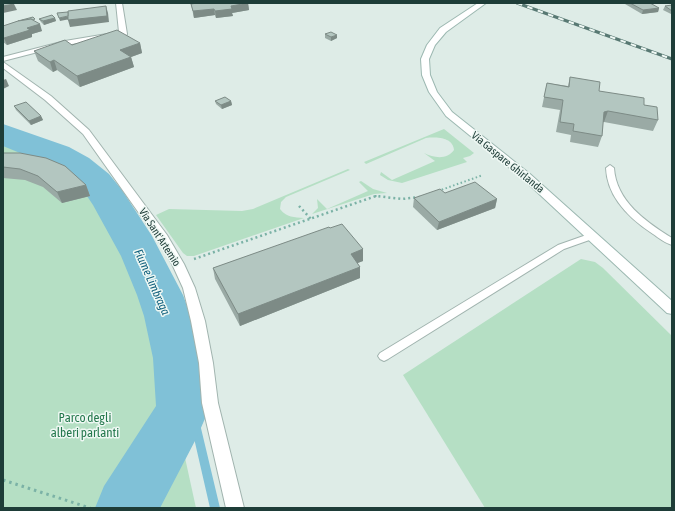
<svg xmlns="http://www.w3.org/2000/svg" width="675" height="511" font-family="'Asap Condensed',sans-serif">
<rect width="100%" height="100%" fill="#deece7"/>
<!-- green -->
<g fill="#b5dfc4">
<path d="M 444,129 L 474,153 L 470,156 L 463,158 L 467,162 L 402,183 L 388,180 L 380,175 L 381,172 L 392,180 L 435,161 L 424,153 C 434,158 447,160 454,150 C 453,137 436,137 426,138 L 366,164 L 364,162 Z"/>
<path d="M 3,139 C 23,147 78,167 90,183 C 93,187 95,193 97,197 L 150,302 L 162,359 L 167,416 L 182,444 L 196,508 L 3,508 Z"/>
<path d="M 348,169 L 350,170 L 286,197 L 281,202 L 280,209 C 287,218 294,217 304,218 L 194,256 L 187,256 L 183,253 L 156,215 L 169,209 L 242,211 L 253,209 Z"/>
<path d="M 361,181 L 373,189 L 387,193 L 374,194 L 312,214 L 318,208 L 317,199 L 327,209 L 368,191 L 359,182 Z"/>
<path d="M 581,259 L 595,262 L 603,268 L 672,336 L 672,508 L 485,508 L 403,375 Z"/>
</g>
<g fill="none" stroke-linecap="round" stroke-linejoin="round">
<!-- stream -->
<path fill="#80c1d7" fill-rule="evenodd" d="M 182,406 L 193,413 L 200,424 L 220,508 L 210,508 L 191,425 C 187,419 180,415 178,410 L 179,407 Z"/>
<!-- river -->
<path fill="#80c1d7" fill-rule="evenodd" d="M 3,124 L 69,147 L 89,158 L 109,174 L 122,190 L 152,236 L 183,295 L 198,336 L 203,358 L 210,407 L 197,437 L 160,508 L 95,508 L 104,486 L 156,406 L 153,358 L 144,316 L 137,295 L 121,256 L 93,205 L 83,190 L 72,180 L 54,167 L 3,146 Z"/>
<!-- lane casing -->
<g stroke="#a1b4af" stroke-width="2">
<g id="lane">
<path d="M 610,165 L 614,168 C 616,201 646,222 672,238 L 672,245 C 665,243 659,238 653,234 C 630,219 607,197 606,168 Z"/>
<path d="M 592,233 L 595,234 L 597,236 L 595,238 L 564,249 L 388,359 L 384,361 L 380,359 L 378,356 L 380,353 L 558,245 Z"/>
</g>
</g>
<!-- street casing -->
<g stroke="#a1b4af" stroke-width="2">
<g id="street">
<path d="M 116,3 L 122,3 L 127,34 L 126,36 L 65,45 L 3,61 L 3,57 L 65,41 L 119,32 Z"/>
<path d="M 3,62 L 51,96 L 89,130 L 167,235 L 184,264 L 195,288 L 205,321 L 213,363 L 218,403 L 244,508 L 226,508 L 202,403 L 199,363 L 191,321 L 183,288 L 172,264 L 158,240 L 83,134 L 45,100 L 3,68 Z"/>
</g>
</g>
<!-- secondary casing -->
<g stroke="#9cb8b1" stroke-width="2">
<path id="secondary" d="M 478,3 L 486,3 L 446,32 L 435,45 L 429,59 L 430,75 L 437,92 L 452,112 L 530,174 L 672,301 L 672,314 L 667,313 L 522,178 L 446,116 L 429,92 L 422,75 L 421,59 L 427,45 L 440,28 Z"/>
</g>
<!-- path-far2 -->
<g stroke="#7bb2a6" stroke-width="2" stroke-dasharray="1.5 2.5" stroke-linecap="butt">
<path d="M 438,191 L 483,175"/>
<path d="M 375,196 L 380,196"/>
</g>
<!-- path-far1 -->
<g stroke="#7bb2a6" stroke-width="2.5" stroke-dasharray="2 3" stroke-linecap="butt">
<path d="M 299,206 L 311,219"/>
<path d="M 194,259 L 376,196 L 402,199 L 420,197"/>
</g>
<!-- path -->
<path stroke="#7bb2a6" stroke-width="3" stroke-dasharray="2.5 4" stroke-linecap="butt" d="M 3,480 L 90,508"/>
<!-- lane -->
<use href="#lane" fill="#fff" fill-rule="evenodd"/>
<!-- street -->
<use href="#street" fill="#fff" fill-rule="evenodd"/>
<!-- secondary -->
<use href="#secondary" fill="#fff" fill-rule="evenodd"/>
<!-- rail casing -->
<g stroke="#587973" stroke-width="3">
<path id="rail" d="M 517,3 L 672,59"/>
</g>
<!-- rail -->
<use href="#rail" stroke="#eff8f4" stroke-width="2" stroke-dasharray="5.5" stroke-linecap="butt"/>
</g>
<!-- wall -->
<g fill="#9aaaa5">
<path d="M 196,3 L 248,3 L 249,10 L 232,13 L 233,16 L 216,18 L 215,15 L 194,18 L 191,4 Z"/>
<path d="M 625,3 L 650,3 L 659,8 L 658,12 L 642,14 L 625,4 Z"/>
<path d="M 672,5 L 672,14 L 671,14 L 663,10 L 665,6 Z"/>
<path d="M 55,18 L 56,21 L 44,25 L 41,22 L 39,19 Z"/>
<path d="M 18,21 L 36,22 L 42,31 L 32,34 L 32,37 L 7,45 L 3,42 L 3,26 Z"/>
<path d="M 325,34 L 337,38 L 331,41 L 325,38 Z"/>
<path d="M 140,43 L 142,53 L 131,57 L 134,67 L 80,87 L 57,70 L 53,72 L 38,61 L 34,51 L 72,45 Z"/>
<path d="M 570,77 L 599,91 L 644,105 L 658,120 L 653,131 L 604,122 L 603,122 L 602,136 L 598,147 L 570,142 L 571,135 L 556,132 L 560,110 L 542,107 L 547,83 L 568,86 Z"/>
<path d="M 215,101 L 231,101 L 232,105 L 222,109 L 216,104 Z"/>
<path d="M 14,106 L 41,116 L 43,120 L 31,125 L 16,110 Z"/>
<path d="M 3,153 L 86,185 L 90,196 L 62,203 L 43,187 L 25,180 L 3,178 Z"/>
<path d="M 445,193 L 497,199 L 495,208 L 437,230 L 413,207 L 414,198 Z"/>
<path d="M 330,228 L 363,249 L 363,261 L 357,263 L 360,267 L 360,278 L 240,326 L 215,279 L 213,268 Z"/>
</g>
<!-- shaded-wall -->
<g fill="#7d8b86">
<path d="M 3,3 L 14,4 L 17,10 L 3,13 Z"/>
<path d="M 248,3 L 249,10 L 232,13 L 233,16 L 216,18 L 215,11 L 231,6 Z"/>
<path d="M 106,6 L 108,13 L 109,22 L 70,27 L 68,20 Z"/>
<path d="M 659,8 L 658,12 L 642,14 L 643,10 Z"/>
<path d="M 214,9 L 215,15 L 194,18 L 193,11 Z"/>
<path d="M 69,16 L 70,19 L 60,21 L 59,18 Z"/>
<path d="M 55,18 L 56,21 L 44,25 L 43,21 Z"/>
<path d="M 40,24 L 42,31 L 32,34 L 32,37 L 7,45 L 4,38 L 27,28 Z"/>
<path d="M 337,35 L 337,38 L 331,41 L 331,37 Z"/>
<path d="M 140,43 L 142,53 L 131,57 L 134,67 L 80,87 L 77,76 L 120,50 Z"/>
<path d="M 54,60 L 57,70 L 53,72 L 50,62 Z"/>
<path d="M 6,79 L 9,86 L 3,89 L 3,80 Z"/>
<path d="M 231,101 L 232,105 L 222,109 L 221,105 Z"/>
<path d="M 608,111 L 604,122 L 600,123 L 604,112 Z"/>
<path d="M 41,116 L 43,120 L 31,125 L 29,121 Z"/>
<path d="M 86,185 L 90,196 L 62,203 L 57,192 Z"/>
<path d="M 497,199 L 495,208 L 437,230 L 439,222 Z"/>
<path d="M 363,249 L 363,261 L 350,266 L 351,254 Z"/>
<path d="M 360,267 L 360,278 L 240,326 L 238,314 Z"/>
</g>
<!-- building -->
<g fill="#b3c6c0" stroke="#7d8b86">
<path d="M 3,3 L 14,3 L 14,4 L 3,6 Z"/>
<path d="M 197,3 L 248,3 L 231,6 L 232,9 L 215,11 L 214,9 L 193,11 L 191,4 Z"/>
<path d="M 630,3 L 650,3 L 659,8 L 643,10 Z"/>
<path d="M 672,5 L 672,11 L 665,6 Z"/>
<path d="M 106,6 L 107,16 L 68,20 L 68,11 Z"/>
<path d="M 68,12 L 68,16 L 59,18 L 57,13 Z"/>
<path d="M 52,15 L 55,18 L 43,21 L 39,19 Z"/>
<path d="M 33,17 L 35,19 L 33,20 L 31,19 L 18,21 Z"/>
<path d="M 31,19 L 40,24 L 27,28 L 30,30 L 4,38 L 3,37 L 3,26 L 18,21 Z"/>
<path d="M 117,30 L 140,43 L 120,50 L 131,57 L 77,76 L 54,60 L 50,62 L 34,51 L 65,40 L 72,45 Z"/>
<path d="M 331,32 L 337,35 L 331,37 L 325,34 Z"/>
<path d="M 570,77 L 600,82 L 599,91 L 644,98 L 644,105 L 657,107 L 658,120 L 608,111 L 604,112 L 602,136 L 573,131 L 574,124 L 560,122 L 563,100 L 544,97 L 547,83 L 569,87 Z"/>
<path d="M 225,97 L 231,101 L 221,105 L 215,101 Z"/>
<path d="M 26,102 L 41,116 L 29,121 L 14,106 Z"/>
<path d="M 3,153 L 20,153 L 46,158 L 65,166 L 86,185 L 57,192 L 38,176 L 20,169 L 3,167 Z"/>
<path d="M 475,182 L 497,199 L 439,222 L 414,198 L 440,189 L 445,193 Z"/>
<path d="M 342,224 L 363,249 L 351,254 L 360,267 L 238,314 L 213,268 L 329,227 L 330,228 Z"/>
</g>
<g text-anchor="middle" stroke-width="3" stroke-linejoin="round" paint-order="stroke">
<!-- street labels -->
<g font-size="11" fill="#1e3d38" stroke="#eff8f4">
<text transform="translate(508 162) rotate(39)" y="4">Via Gaspare Ghirlanda</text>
<text transform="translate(160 237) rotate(57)" y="4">Via Sant'Artemio</text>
</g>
<!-- water labels -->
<g font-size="12" font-style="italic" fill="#13627e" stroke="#eff8f4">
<text transform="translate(152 282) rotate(66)" y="4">Fiume Limbraga</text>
</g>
<!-- near-park labels -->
<g font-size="13" fill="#24784d" stroke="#eff8f4">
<text x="85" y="422">Parco degli<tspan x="85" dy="15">alberi parlanti</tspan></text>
</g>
</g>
<!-- border -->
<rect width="675" height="511" fill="none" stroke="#1e3d38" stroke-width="8"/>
</svg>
